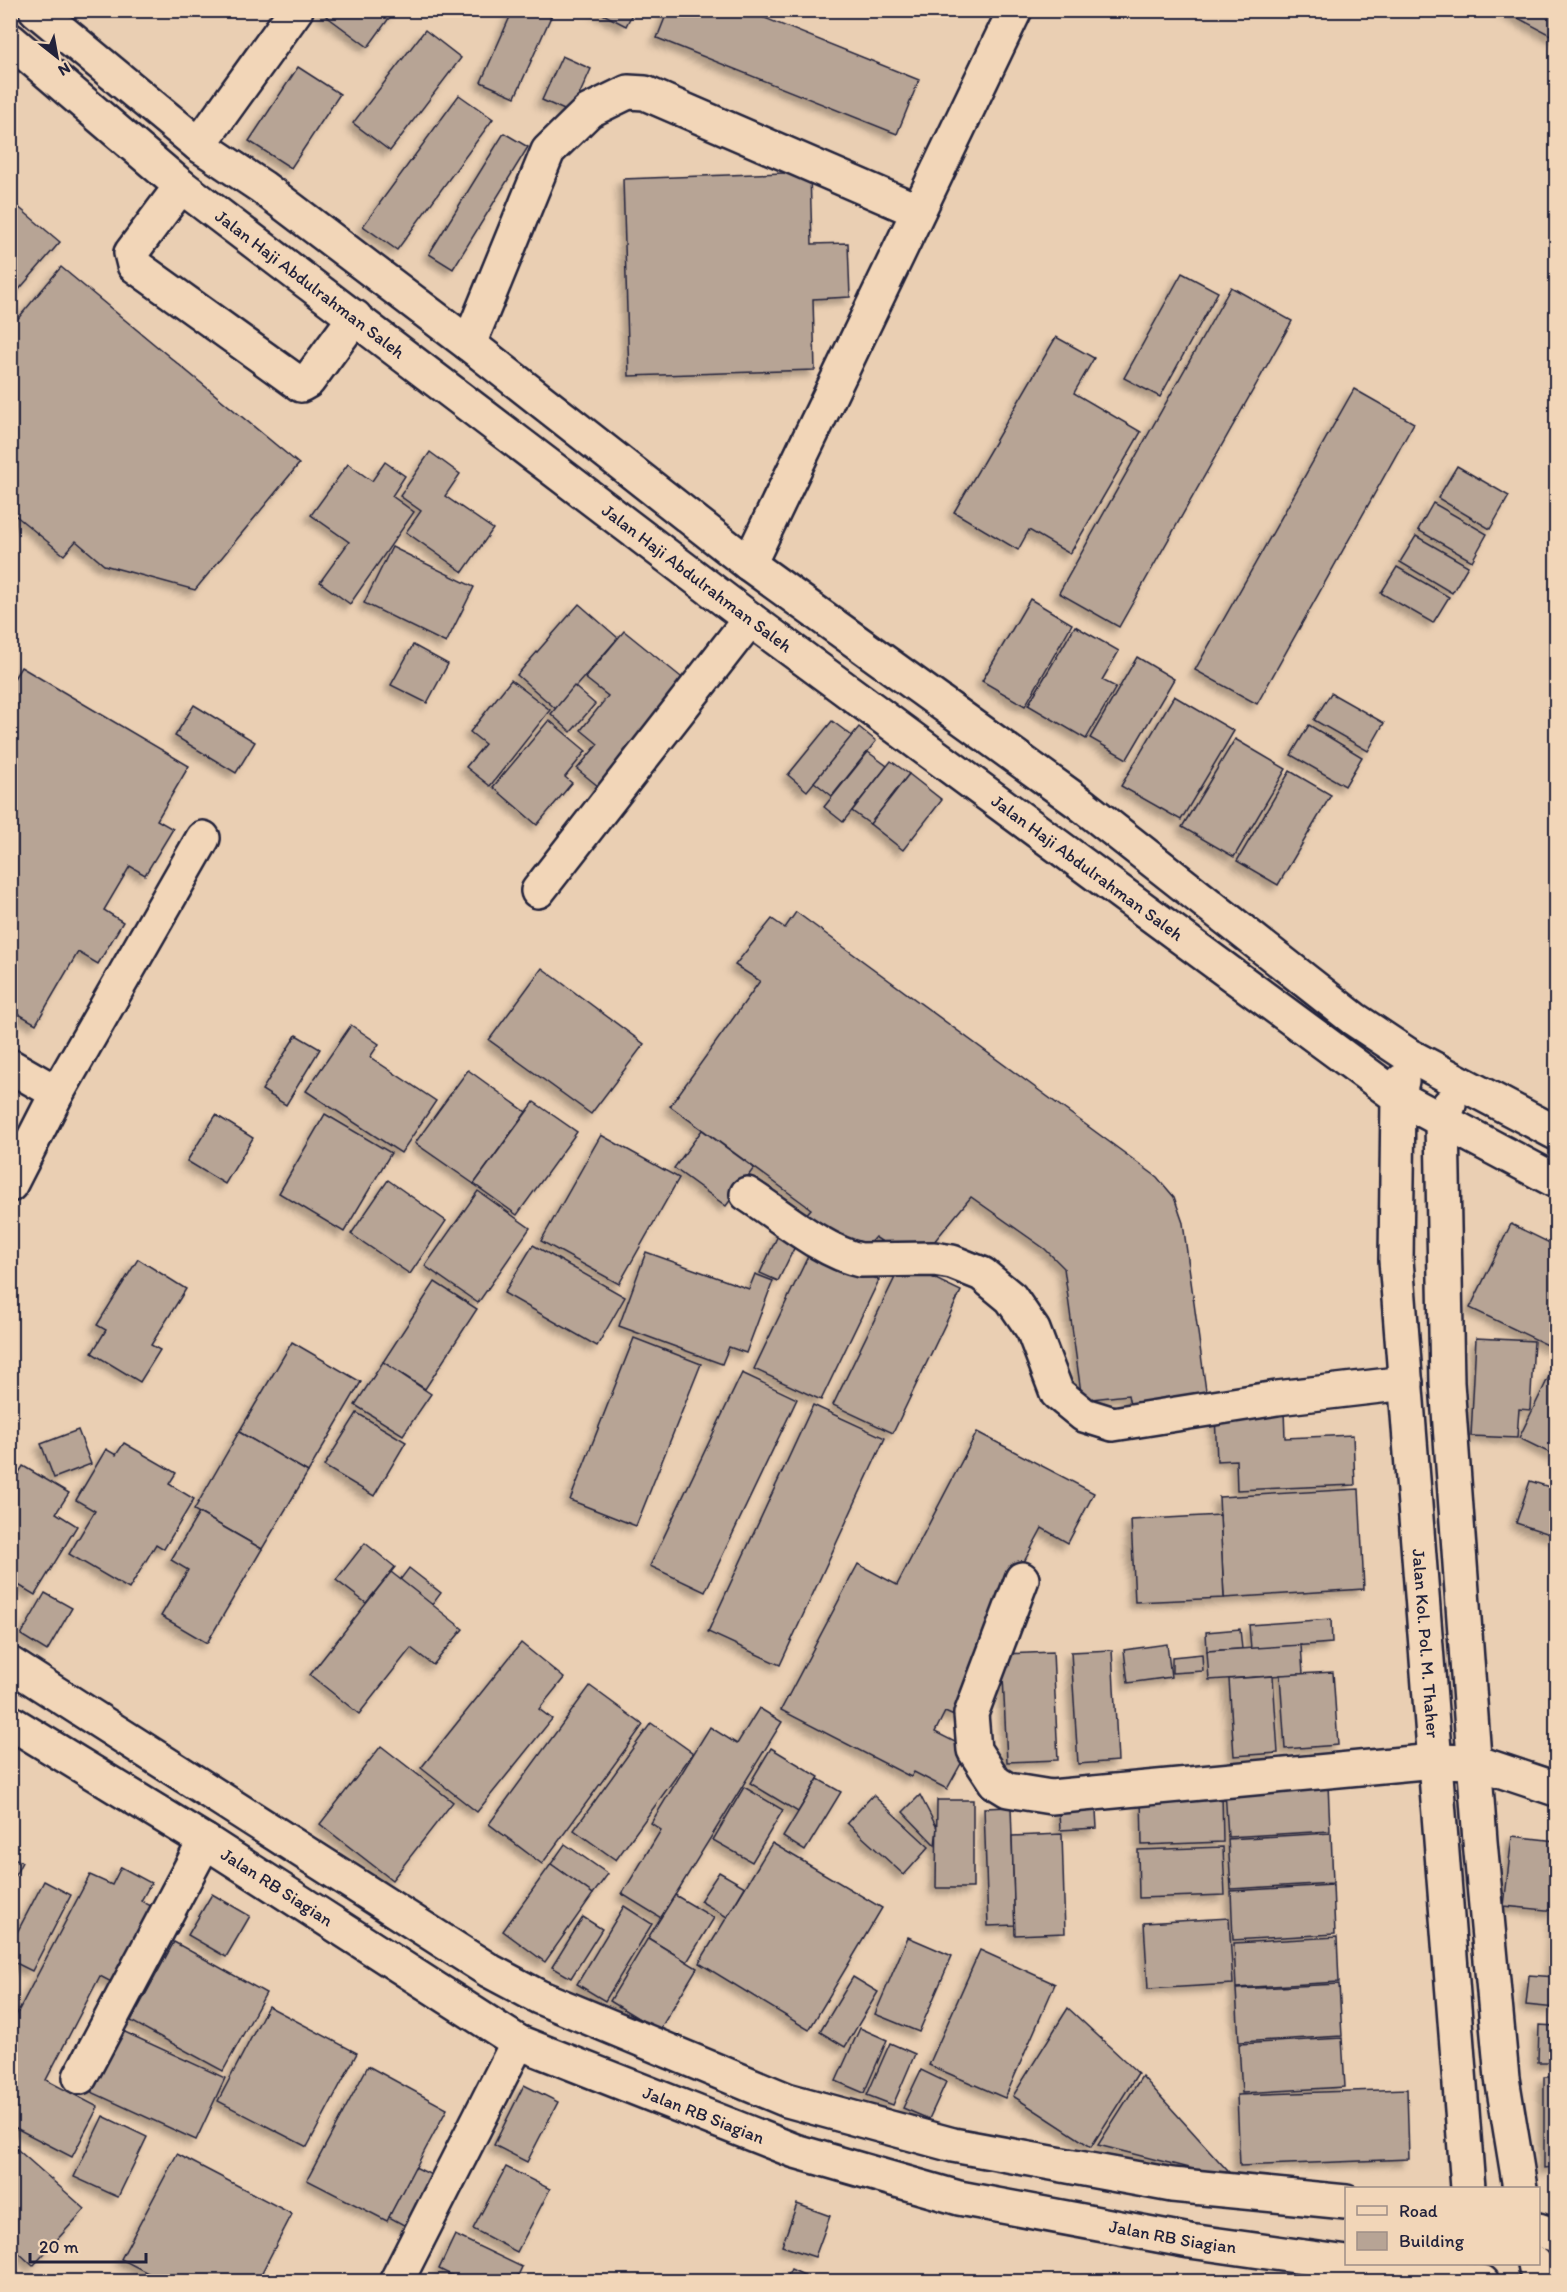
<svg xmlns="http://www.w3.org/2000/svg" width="1567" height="2292" font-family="Itim,sans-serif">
<defs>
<filter id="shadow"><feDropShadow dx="-5.5" dy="5.5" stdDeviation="3" flood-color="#0004"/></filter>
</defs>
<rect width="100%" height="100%" fill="#eacfb3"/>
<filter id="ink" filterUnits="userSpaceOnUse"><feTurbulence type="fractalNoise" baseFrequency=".0167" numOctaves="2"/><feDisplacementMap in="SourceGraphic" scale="12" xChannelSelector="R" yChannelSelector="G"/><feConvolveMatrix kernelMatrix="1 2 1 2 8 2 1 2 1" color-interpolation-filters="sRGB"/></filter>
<g filter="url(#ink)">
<!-- building -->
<g fill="#b7a495" stroke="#22223b" stroke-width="1.5" filter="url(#shadow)">
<path d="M 318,10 L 395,10 L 368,47 Z"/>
<path d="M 513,10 L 554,10 L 515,97 L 481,82 Z"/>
<path d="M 595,10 L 634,10 L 626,26 Z"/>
<path d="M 668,10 L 745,10 L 919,80 L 897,134 L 657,38 Z"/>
<path d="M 1503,10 L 1556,10 L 1556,38 Z"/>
<path d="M 425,30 L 461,58 L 390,151 L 353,123 Z"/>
<path d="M 562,56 L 591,69 L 571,113 L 542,100 Z"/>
<path d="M 298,67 L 340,94 L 291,168 L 249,141 Z"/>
<path d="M 459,95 L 493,119 L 397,250 L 363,226 Z"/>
<path d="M 504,133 L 528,147 L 453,269 L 429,254 Z"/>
<path d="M 810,172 L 812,244 L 848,243 L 850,297 L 813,299 L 815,370 L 629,376 L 623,179 Z"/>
<path d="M 10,200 L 60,242 L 10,300 Z"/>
<path d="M 61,267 L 299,464 L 195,590 L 104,565 L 76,541 L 64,555 L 10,511 L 10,328 Z"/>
<path d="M 1182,273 L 1218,292 L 1160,397 L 1124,378 Z"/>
<path d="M 1231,287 L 1292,321 L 1119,627 L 1059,593 Z"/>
<path d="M 1056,337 L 1094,358 L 1074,393 L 1141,432 L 1070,554 L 1029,530 L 1018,550 L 954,512 Z"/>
<path d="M 1354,389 L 1414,423 L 1257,704 L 1195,670 Z"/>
<path d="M 430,452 L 460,474 L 445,496 L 493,529 L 463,572 L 406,532 L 421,511 L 400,496 Z"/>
<path d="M 385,462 L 405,476 L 392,496 L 414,512 L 350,604 L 320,582 L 349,542 L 311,515 L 348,464 L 372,481 Z"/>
<path d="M 1457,466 L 1509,496 L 1490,529 L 1438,498 Z"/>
<path d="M 1433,503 L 1487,534 L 1472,561 L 1418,530 Z"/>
<path d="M 1416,536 L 1468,566 L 1452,593 L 1400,562 Z"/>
<path d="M 392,547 L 474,587 L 446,643 L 364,603 Z"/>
<path d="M 1397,567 L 1449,597 L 1433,623 L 1381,593 Z"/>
<path d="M 1030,599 L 1072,624 L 1025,706 L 982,681 Z"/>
<path d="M 579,604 L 618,638 L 556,709 L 517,675 Z"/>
<path d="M 1075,626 L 1119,651 L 1102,680 L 1116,687 L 1086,739 L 1028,705 Z"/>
<path d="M 624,631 L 691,685 L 604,791 L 577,769 L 598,744 L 581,730 L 608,696 L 585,678 Z"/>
<path d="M 413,645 L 448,664 L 427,703 L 391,685 Z"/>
<path d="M 1137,657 L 1174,679 L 1127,759 L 1090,738 Z"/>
<path d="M 21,667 L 189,766 L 157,820 L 173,829 L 145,875 L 130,866 L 104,910 L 123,922 L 98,964 L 78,952 L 36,1024 L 10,1009 L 10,685 Z"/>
<path d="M 511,680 L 550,710 L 490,786 L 466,767 L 485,744 L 470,732 Z"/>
<path d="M 574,686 L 595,704 L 571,732 L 551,714 Z"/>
<path d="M 1331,693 L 1384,723 L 1368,751 L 1314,720 Z"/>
<path d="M 1174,696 L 1234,731 L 1181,820 L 1121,786 Z"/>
<path d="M 194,705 L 255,742 L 236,773 L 175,736 Z"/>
<path d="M 549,720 L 586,751 L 565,777 L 572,783 L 537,825 L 493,787 Z"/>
<path d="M 832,721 L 852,736 L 807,791 L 788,775 Z"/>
<path d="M 1309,725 L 1362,757 L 1345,786 L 1291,755 Z"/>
<path d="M 859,727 L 876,741 L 832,796 L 814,782 Z"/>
<path d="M 1235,739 L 1286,769 L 1234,857 L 1182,827 Z"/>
<path d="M 868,752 L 887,766 L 843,822 L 824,807 Z"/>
<path d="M 891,761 L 909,774 L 870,824 L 852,811 Z"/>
<path d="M 1290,771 L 1331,795 L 1278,885 L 1237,861 Z"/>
<path d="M 909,774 L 942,800 L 903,850 L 870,824 Z"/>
<path d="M 796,912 L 1157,1177 L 1174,1197 L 1183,1223 L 1207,1398 L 1131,1410 L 1128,1395 L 1082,1400 L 1064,1268 L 1045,1249 L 971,1197 L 928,1249 L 916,1241 L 904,1256 L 875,1237 L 857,1257 L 802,1219 L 811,1209 L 670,1106 L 760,981 L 735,965 L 772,919 L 785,928 Z"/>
<path d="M 542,968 L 644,1044 L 591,1114 L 489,1040 Z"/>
<path d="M 351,1025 L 379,1044 L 370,1057 L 436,1101 L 401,1153 L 306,1091 Z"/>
<path d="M 296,1035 L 320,1049 L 286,1105 L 262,1090 Z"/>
<path d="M 468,1070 L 526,1112 L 474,1184 L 415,1143 Z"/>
<path d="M 534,1102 L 577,1132 L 517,1215 L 474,1184 Z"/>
<path d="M 325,1114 L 391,1153 L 344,1232 L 279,1193 Z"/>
<path d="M 216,1115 L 253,1138 L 225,1184 L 187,1161 Z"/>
<path d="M 702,1130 L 754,1168 L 726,1206 L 674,1168 Z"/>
<path d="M 601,1135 L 679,1178 L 619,1284 L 541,1241 Z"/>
<path d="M 388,1180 L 446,1221 L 410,1274 L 351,1234 Z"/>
<path d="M 478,1191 L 530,1228 L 478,1303 L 425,1266 Z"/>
<path d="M 1511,1224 L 1556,1246 L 1556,1349 L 1470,1308 Z"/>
<path d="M 783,1225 L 801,1234 L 778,1281 L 760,1273 Z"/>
<path d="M 533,1245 L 625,1297 L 597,1346 L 504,1293 Z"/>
<path d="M 812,1248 L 879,1280 L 821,1400 L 754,1369 Z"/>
<path d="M 646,1252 L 749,1289 L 755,1274 L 773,1281 L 746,1353 L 729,1347 L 722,1364 L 619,1326 Z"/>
<path d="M 138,1259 L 186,1289 L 151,1345 L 160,1350 L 140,1382 L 92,1353 L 106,1330 L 97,1325 Z"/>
<path d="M 902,1263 L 961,1291 L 893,1433 L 833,1405 Z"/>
<path d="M 435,1282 L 477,1309 L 425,1389 L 383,1362 Z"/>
<path d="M 634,1338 L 701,1364 L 636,1526 L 570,1500 Z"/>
<path d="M 1476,1338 L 1534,1341 L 1530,1410 L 1519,1409 L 1517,1438 L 1471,1436 Z"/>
<path d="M 292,1342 L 361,1382 L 308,1472 L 239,1432 Z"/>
<path d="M 383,1362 L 431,1394 L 403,1435 L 355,1405 Z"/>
<path d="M 1556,1362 L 1556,1456 L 1519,1438 Z"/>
<path d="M 742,1373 L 797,1399 L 705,1592 L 650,1566 Z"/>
<path d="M 813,1405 L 885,1438 L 780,1665 L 708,1632 Z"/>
<path d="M 1284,1410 L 1285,1438 L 1353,1435 L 1355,1485 L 1237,1490 L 1236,1460 L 1217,1461 L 1215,1414 Z"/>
<path d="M 357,1413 L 406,1442 L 374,1496 L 324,1466 Z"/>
<path d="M 78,1430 L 91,1464 L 54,1478 L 41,1444 Z"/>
<path d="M 239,1432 L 308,1472 L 262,1549 L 194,1510 Z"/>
<path d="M 977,1432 L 1094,1493 L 1068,1543 L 1042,1528 L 990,1626 L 956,1717 L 945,1712 L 935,1732 L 969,1749 L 947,1789 L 914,1772 L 911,1777 L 781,1710 L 858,1564 L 897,1585 Z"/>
<path d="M 124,1443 L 176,1473 L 169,1484 L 194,1499 L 164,1549 L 156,1544 L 129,1589 L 69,1554 L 95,1511 L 76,1500 L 106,1449 L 116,1455 Z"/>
<path d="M 23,1466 L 69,1493 L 56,1513 L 77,1526 L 35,1595 L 10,1580 L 10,1487 Z"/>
<path d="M 1530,1481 L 1556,1489 L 1556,1536 L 1516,1523 Z"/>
<path d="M 1359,1489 L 1364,1589 L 1224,1598 L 1219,1497 Z"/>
<path d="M 199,1513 L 262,1549 L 207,1643 L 161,1616 L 188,1570 L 171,1560 Z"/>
<path d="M 1220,1515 L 1224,1598 L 1135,1602 L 1131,1520 Z"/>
<path d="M 365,1543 L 395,1567 L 366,1603 L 336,1580 Z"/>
<path d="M 409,1568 L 441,1593 L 432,1605 L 400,1580 Z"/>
<path d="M 391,1572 L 463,1629 L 433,1665 L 411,1648 L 359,1714 L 310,1675 Z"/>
<path d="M 45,1593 L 72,1608 L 47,1651 L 21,1635 Z"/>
<path d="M 1331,1619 L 1332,1643 L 1251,1649 L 1249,1625 Z"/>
<path d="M 1240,1629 L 1242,1649 L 1207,1651 L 1206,1632 Z"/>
<path d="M 521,1643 L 564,1678 L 539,1709 L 552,1719 L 477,1812 L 421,1768 Z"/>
<path d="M 1167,1644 L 1171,1677 L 1128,1683 L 1124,1650 Z"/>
<path d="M 1301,1645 L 1303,1674 L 1209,1680 L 1207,1651 Z"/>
<path d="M 1112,1650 L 1118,1761 L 1078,1764 L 1071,1652 Z"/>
<path d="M 1053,1652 L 1058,1760 L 1007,1762 L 1002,1654 Z"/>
<path d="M 1202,1654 L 1203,1671 L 1172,1673 L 1172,1657 Z"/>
<path d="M 1333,1672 L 1338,1745 L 1285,1749 L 1280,1675 Z"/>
<path d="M 1273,1676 L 1278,1753 L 1234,1756 L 1229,1679 Z"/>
<path d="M 590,1686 L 643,1725 L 542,1864 L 489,1824 Z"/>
<path d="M 759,1708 L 782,1722 L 661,1918 L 622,1894 L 661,1830 L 651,1823 L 710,1727 L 737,1744 Z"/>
<path d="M 651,1723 L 693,1753 L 616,1860 L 574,1830 Z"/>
<path d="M 381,1746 L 453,1802 L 392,1880 L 320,1824 Z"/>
<path d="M 771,1748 L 819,1777 L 798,1812 L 750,1783 Z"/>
<path d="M 818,1779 L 841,1792 L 805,1851 L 783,1837 Z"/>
<path d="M 1328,1784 L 1330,1831 L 1228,1837 L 1225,1790 Z"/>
<path d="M 744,1787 L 783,1810 L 752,1862 L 713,1840 Z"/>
<path d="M 1222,1793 L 1223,1842 L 1142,1845 L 1141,1796 Z"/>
<path d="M 1095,1794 L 1097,1828 L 1060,1830 L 1058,1796 Z"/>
<path d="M 873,1795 L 929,1847 L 904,1875 L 847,1823 Z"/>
<path d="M 920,1795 L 937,1828 L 935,1845 L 903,1812 Z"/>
<path d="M 937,1800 L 973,1800 L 973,1888 L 936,1888 Z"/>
<path d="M 1011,1807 L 1015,1925 L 988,1926 L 984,1808 Z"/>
<path d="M 1331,1833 L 1333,1883 L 1231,1889 L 1228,1839 Z"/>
<path d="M 1062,1834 L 1065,1933 L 1015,1935 L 1012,1836 Z"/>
<path d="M 1512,1836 L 1556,1841 L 1556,1911 L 1504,1906 Z"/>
<path d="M 772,1843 L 882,1908 L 809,2030 L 699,1963 Z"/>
<path d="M 565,1844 L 608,1874 L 593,1894 L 551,1864 Z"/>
<path d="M 1223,1847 L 1225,1895 L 1139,1898 L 1138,1850 Z"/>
<path d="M 10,1856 L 22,1862 L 10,1885 Z"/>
<path d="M 551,1864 L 593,1894 L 545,1962 L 503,1931 Z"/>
<path d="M 121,1867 L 151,1883 L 141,1901 L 159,1910 L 119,1986 L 100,1976 L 46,2080 L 98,2107 L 72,2157 L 10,2125 L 10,2027 L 90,1875 L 112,1885 Z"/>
<path d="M 719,1872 L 745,1887 L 727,1917 L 700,1901 Z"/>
<path d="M 44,1881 L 71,1895 L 32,1971 L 10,1960 L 10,1946 Z"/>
<path d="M 1333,1885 L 1335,1934 L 1233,1940 L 1231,1891 Z"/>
<path d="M 212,1894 L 250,1916 L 226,1957 L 188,1935 Z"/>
<path d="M 675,1895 L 714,1918 L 687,1962 L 648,1938 Z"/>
<path d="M 624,1906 L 652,1924 L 605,2001 L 577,1984 Z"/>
<path d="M 583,1917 L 602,1929 L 571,1978 L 552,1967 Z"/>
<path d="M 1554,1917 L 1556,1917 L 1556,1973 L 1551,1972 Z"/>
<path d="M 1229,1918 L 1233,1984 L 1148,1989 L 1144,1923 Z"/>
<path d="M 908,1937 L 952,1956 L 919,2032 L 875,2014 Z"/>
<path d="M 1337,1937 L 1339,1982 L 1236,1988 L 1234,1943 Z"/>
<path d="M 648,1938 L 697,1968 L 659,2031 L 610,2001 Z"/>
<path d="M 174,1942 L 266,1993 L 223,2071 L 131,2021 Z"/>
<path d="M 980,1950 L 1055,1984 L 1005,2098 L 929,2065 Z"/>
<path d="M 1529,1975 L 1556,1977 L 1556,2008 L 1526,2005 Z"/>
<path d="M 853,1977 L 878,1992 L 845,2047 L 820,2032 Z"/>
<path d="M 1339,1984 L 1342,2036 L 1239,2042 L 1236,1989 Z"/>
<path d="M 268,2006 L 357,2053 L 307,2147 L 218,2101 Z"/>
<path d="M 1068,2008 L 1138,2073 L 1091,2147 L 1013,2096 Z"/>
<path d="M 1539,2025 L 1556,2026 L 1556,2062 L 1538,2062 Z"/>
<path d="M 114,2027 L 225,2078 L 196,2140 L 85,2089 Z"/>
<path d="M 860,2028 L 887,2040 L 864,2093 L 836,2081 Z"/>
<path d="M 1342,2038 L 1345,2087 L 1242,2093 L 1239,2044 Z"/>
<path d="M 890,2043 L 915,2054 L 893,2105 L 867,2095 Z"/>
<path d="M 368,2066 L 447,2109 L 387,2221 L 307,2180 Z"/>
<path d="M 921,2070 L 946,2082 L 929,2119 L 903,2108 Z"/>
<path d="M 1142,2076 L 1236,2180 L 1098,2145 Z"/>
<path d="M 1544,2077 L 1556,2077 L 1556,2167 L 1544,2168 Z"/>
<path d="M 524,2085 L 558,2102 L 527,2162 L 494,2145 Z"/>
<path d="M 1407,2089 L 1409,2159 L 1240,2166 L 1237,2095 Z"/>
<path d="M 103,2116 L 147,2137 L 118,2197 L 74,2177 Z"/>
<path d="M 10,2143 L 85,2209 L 33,2266 L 19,2253 L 10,2263 Z"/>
<path d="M 177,2154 L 292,2214 L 257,2282 L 165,2282 L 121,2259 Z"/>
<path d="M 415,2167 L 440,2179 L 413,2230 L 389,2217 Z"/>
<path d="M 506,2167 L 550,2189 L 517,2252 L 473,2229 Z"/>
<path d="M 797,2204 L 830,2216 L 815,2257 L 782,2246 Z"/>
<path d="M 455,2235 L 522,2267 L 515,2282 L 465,2282 L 439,2269 Z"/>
<path d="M 791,2269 L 819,2282 L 785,2282 Z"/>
</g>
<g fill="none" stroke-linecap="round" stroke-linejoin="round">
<!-- minor casing -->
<g stroke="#22223b" stroke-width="38">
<g id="minor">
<path d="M 199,145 L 296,10"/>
<path d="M 181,186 L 131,253 L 134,265 L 301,385 L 308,381 L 355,317"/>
<path d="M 469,344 L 548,151 L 589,111 L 628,92 L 645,93 L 918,211"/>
<path d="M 749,564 L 1015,10"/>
<path d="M 538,891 L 750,619"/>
<path d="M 10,1066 L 57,1093"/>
<path d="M 10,1185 L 57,1093 L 203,838"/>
<path d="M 747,1194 C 780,1215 823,1252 860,1260 L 934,1259 L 952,1262 L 982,1274 L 1011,1298 L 1033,1330 L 1057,1393 L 1084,1415 L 1113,1424 L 1277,1398 L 1406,1383"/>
<path d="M 1022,1579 L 971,1714 L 974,1750 L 995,1782 L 1008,1790 L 1051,1797 L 1434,1761 L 1475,1762 L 1556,1789"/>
<path d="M 80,2077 L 205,1841"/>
<path d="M 1538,2230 L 1556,2236"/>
<path d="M 396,2282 L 518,2042"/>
</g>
</g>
<!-- highway casing -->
<g stroke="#22223b" stroke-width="38">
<g id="highway">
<path d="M 36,10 L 199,145 L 262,187 L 469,344 L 749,564 L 1081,804 L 1354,1019 L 1408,1055 L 1556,1133"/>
<path id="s1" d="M 10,40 L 181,186 L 750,619 L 1398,1097 L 1556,1181"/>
<path id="s2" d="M 1402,1081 L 1398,1097 L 1396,1260 L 1468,2188"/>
<path d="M 1449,1105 L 1442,1122 L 1447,1383 L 1480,1841 L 1502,2078 L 1520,2188"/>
<path d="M 10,1664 L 490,1971 L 539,1997 L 787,2100 L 953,2145 L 1172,2185 L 1346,2202"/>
<path id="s3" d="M 10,1722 L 205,1841 L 518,2042 L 795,2151 L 959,2198 L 1190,2241 L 1482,2282"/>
<path d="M 1535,2264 L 1539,2282"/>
</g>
</g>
<!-- minor -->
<use href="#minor" stroke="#f2d6b8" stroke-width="33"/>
<!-- highway -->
<use href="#highway" stroke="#f2d6b8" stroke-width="33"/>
</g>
</g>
<g text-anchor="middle" stroke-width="5" stroke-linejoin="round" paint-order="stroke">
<!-- street labels -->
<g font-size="18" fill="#22223b" stroke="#f2d6b8">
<text dy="6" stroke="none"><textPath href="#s1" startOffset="387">Jalan Haji Abdulrahman Saleh</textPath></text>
<text dy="6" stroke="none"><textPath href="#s1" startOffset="873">Jalan Haji Abdulrahman Saleh</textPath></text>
<text dy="6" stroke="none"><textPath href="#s1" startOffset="1359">Jalan Haji Abdulrahman Saleh</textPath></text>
<text dy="6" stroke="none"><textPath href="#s2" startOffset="564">Jalan Kol. Pol. M. Thaher</textPath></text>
<text dy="6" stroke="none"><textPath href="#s3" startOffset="314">Jalan RB Siagian</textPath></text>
<text dy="6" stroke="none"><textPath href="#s3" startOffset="800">Jalan RB Siagian</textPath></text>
<text dy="6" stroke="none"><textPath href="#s3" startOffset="1286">Jalan RB Siagian</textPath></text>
</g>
</g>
<!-- margin -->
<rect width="1567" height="2292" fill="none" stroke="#f2d6b8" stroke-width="36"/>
<rect x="18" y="18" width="1531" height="2256" fill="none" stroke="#22223b" stroke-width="2" filter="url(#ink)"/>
<!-- legend -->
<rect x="1345" y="2187" width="195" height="78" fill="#f2d6b8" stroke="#9f8e86" stroke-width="1.5"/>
<rect x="1357" y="2206" width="30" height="9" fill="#f2d6b8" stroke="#9f8e86" stroke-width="1.5"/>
<text x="1399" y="2217" font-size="18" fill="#22223b">Road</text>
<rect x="1357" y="2232" width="30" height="18" fill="#b7a495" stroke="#9f8e86" stroke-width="1.5"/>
<text x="1399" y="2247" font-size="18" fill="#22223b">Building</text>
<!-- north arrow -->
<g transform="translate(57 57) rotate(149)" stroke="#f2d6b8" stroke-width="4.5" paint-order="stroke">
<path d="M0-4.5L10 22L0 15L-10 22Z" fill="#22223b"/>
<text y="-9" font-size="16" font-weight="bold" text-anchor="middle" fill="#22223b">N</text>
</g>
<!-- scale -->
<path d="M30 2253v9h116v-9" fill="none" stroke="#22223b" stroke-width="3"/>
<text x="39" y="2253" font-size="18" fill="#22223b" stroke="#f2d6b8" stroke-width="4.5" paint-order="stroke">20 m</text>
</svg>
